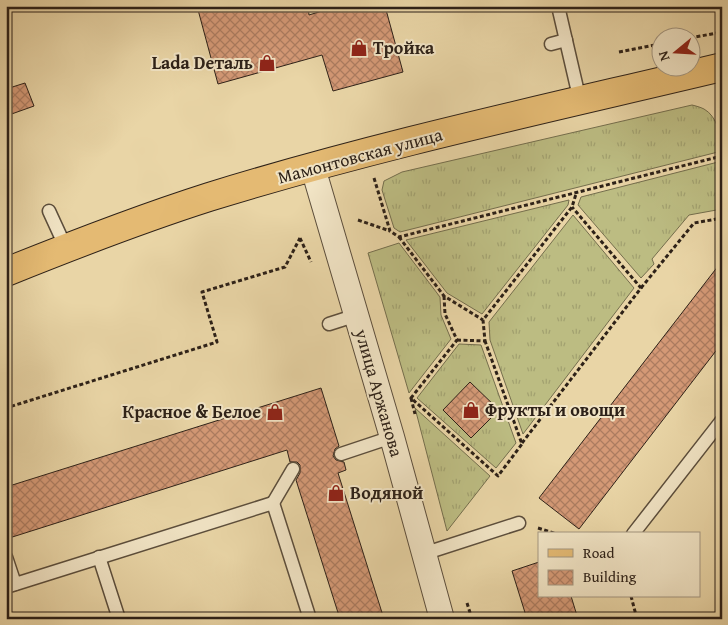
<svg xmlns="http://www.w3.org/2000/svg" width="728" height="625" font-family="'Gentium Book Plus',serif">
<defs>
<pattern id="grass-tufts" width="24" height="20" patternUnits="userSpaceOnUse" patternTransform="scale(1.25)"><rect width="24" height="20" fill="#bcbc82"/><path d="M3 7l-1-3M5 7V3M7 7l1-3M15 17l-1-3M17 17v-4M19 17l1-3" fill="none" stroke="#a2a170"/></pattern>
<pattern id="building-cross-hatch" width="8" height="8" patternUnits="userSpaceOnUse" patternTransform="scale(1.25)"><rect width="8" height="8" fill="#d49976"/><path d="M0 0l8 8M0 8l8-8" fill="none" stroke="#ac7c60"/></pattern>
</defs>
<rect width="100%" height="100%" fill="#e9d5a6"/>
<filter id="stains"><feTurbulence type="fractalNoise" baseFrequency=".004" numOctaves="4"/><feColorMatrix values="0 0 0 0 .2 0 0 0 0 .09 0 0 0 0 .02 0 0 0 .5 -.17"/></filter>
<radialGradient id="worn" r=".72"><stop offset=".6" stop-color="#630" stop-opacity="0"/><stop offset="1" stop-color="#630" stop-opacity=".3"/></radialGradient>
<!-- grass -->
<g fill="url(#grass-tufts)" stroke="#746e4d">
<path d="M 692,105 C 696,106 700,107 704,109 C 717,116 722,137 722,151 L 400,232 L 394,228 L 382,190 L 384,181 L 402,172 Z"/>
<path d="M 722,161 L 722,209 L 689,215 L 652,259 L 654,264 L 641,278 L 578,205 L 581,197 Z"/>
<path d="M 569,200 L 568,205 L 482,314 L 447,293 L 406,240 Z"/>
<path d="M 573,215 L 634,288 L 523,434 L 490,340 L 489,322 Z"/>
<path d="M 399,243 L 440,297 L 441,315 L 451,339 L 409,393 L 368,253 Z"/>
<path d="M 459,344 L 481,345 L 516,443 L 496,468 L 417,398 Z"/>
<path d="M 415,408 L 490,476 L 447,531 Z"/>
</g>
<!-- building -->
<g fill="url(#building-cross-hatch)" stroke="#2d2118">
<path d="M 197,6 L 308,6 L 309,15 L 338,6 L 385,6 L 403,72 L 333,91 L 322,55 L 218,84 Z"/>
<path d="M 25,83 L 34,106 L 6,116 L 6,89 Z"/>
<path d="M 722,261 L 722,343 L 579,529 L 539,498 Z"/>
<path d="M 470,382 L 499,410 L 471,438 L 443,410 Z"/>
<path d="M 321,388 L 339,446 L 335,449 L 333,456 L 336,460 L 344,462 L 346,470 L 338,473 L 384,619 L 340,619 L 296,480 L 300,473 L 300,465 L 297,462 L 290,462 L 287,450 L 6,539 L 6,487 Z"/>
<path d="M 539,562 L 539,596 L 571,596 L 578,619 L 527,619 L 512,571 Z"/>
</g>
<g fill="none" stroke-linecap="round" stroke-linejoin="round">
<!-- lane casing -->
<g stroke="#5c4e3c" stroke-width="15">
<g id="lane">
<path d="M 558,6 L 580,101"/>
<path d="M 551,44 L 566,40"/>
<path d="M 49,211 L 66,248"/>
<path d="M 329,324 L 357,315"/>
<path d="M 341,454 L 392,437"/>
<path d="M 273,503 L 293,469"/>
<path d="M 633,534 L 722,420"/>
<path d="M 423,554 L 519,523"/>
<path d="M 6,557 L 15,584"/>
<path d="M 99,557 L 119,619"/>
<path d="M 6,587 L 273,503 L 310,619"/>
</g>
</g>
<!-- street casing -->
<g stroke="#5c4e3c" stroke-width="26">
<path id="street" d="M 313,168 L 392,437 L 442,619"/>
</g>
<!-- primary casing -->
<g stroke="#2d2118" stroke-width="30">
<path id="primary" d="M 6,272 C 73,245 140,219 209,197 C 377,145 550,108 722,67"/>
</g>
<!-- path -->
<g stroke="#2d2118" stroke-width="3" stroke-dasharray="4 2.5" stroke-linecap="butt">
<path d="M 690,38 L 722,32"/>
<path d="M 619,52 L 660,44"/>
<path d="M 374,178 L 390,231 L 399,237 L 722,156"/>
<path d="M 358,220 L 390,231"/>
<path d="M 399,237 L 444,296 L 483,320"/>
<path d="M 300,238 L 311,262"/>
<path d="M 641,288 L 694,223 L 722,218"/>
<path d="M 444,296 L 445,314 L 457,340 L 411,398 L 498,476 L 522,444 L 485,341"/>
<path d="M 457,340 L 485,341 L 483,320 L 572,207 L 576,194"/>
<path d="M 411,398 L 415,414"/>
<path d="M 6,410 L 9,407 L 217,342 L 202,292 L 285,267 L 300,238"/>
<path d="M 522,443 L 641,288 L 572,207"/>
<path d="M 538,528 L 557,534"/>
<path d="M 631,596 L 637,619"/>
<path d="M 467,603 L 472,619"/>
</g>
<!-- lane -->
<use href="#lane" stroke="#f1e4c5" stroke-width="12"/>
<!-- street -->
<use href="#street" stroke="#f1e4c5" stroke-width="24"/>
<!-- primary -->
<use href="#primary" stroke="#e4ba73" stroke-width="28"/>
</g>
<!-- icons -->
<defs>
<g id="shop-bare" transform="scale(1.35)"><path d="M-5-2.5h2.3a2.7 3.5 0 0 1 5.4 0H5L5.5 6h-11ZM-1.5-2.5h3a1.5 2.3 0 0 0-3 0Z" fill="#8f2418" stroke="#f1e4c5" stroke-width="2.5" paint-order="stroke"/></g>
</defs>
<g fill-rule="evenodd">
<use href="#shop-bare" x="359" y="48"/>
<use href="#shop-bare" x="267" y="63"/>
<use href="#shop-bare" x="471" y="410"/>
<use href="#shop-bare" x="275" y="412"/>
<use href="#shop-bare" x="336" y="493"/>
</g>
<g text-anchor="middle" stroke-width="4" stroke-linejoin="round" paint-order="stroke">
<!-- poi labels -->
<g font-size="18" font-weight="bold" fill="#2d2118" stroke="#f1e4c5" text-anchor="start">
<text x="373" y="54">Тройка</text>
<text x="253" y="69" text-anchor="end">Lada Dеталь</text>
<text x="485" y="416">Фрукты и овощи</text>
<text x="261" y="418" text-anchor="end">Красное &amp; Белое</text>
<text x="350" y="499">Водяной</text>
</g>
<!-- street labels -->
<g font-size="18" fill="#2d2118" stroke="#f1e4c5">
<text transform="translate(360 156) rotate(-15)" y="6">Мамонтовская улица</text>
<text transform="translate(379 393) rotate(74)" y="6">улица Аржанова</text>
</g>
</g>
<!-- margin -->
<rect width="728" height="625" fill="none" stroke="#e9d5a6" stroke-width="25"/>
<rect x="8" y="8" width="713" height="610" fill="none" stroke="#2d2118" stroke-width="2.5"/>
<rect x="12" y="12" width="703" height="600" fill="none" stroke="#2d2118"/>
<!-- legend -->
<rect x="538" y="532" width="162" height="65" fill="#f1e4c5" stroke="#a39680"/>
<rect x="548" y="549" width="25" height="8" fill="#e4ba73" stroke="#a39680"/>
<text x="583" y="558" font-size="15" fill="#2d2118">Road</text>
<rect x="548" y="570" width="25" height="15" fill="url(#building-cross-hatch)" stroke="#a39680"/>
<text x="583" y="582" font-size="15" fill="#2d2118">Building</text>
<!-- north arrow -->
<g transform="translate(676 52) rotate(252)"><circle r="24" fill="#f1e4c5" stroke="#a39680"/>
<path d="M0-4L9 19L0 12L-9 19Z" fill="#8f2418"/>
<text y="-8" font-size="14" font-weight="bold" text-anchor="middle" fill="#2d2118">N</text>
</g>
<rect width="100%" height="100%" filter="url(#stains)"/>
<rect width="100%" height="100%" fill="url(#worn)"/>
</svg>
